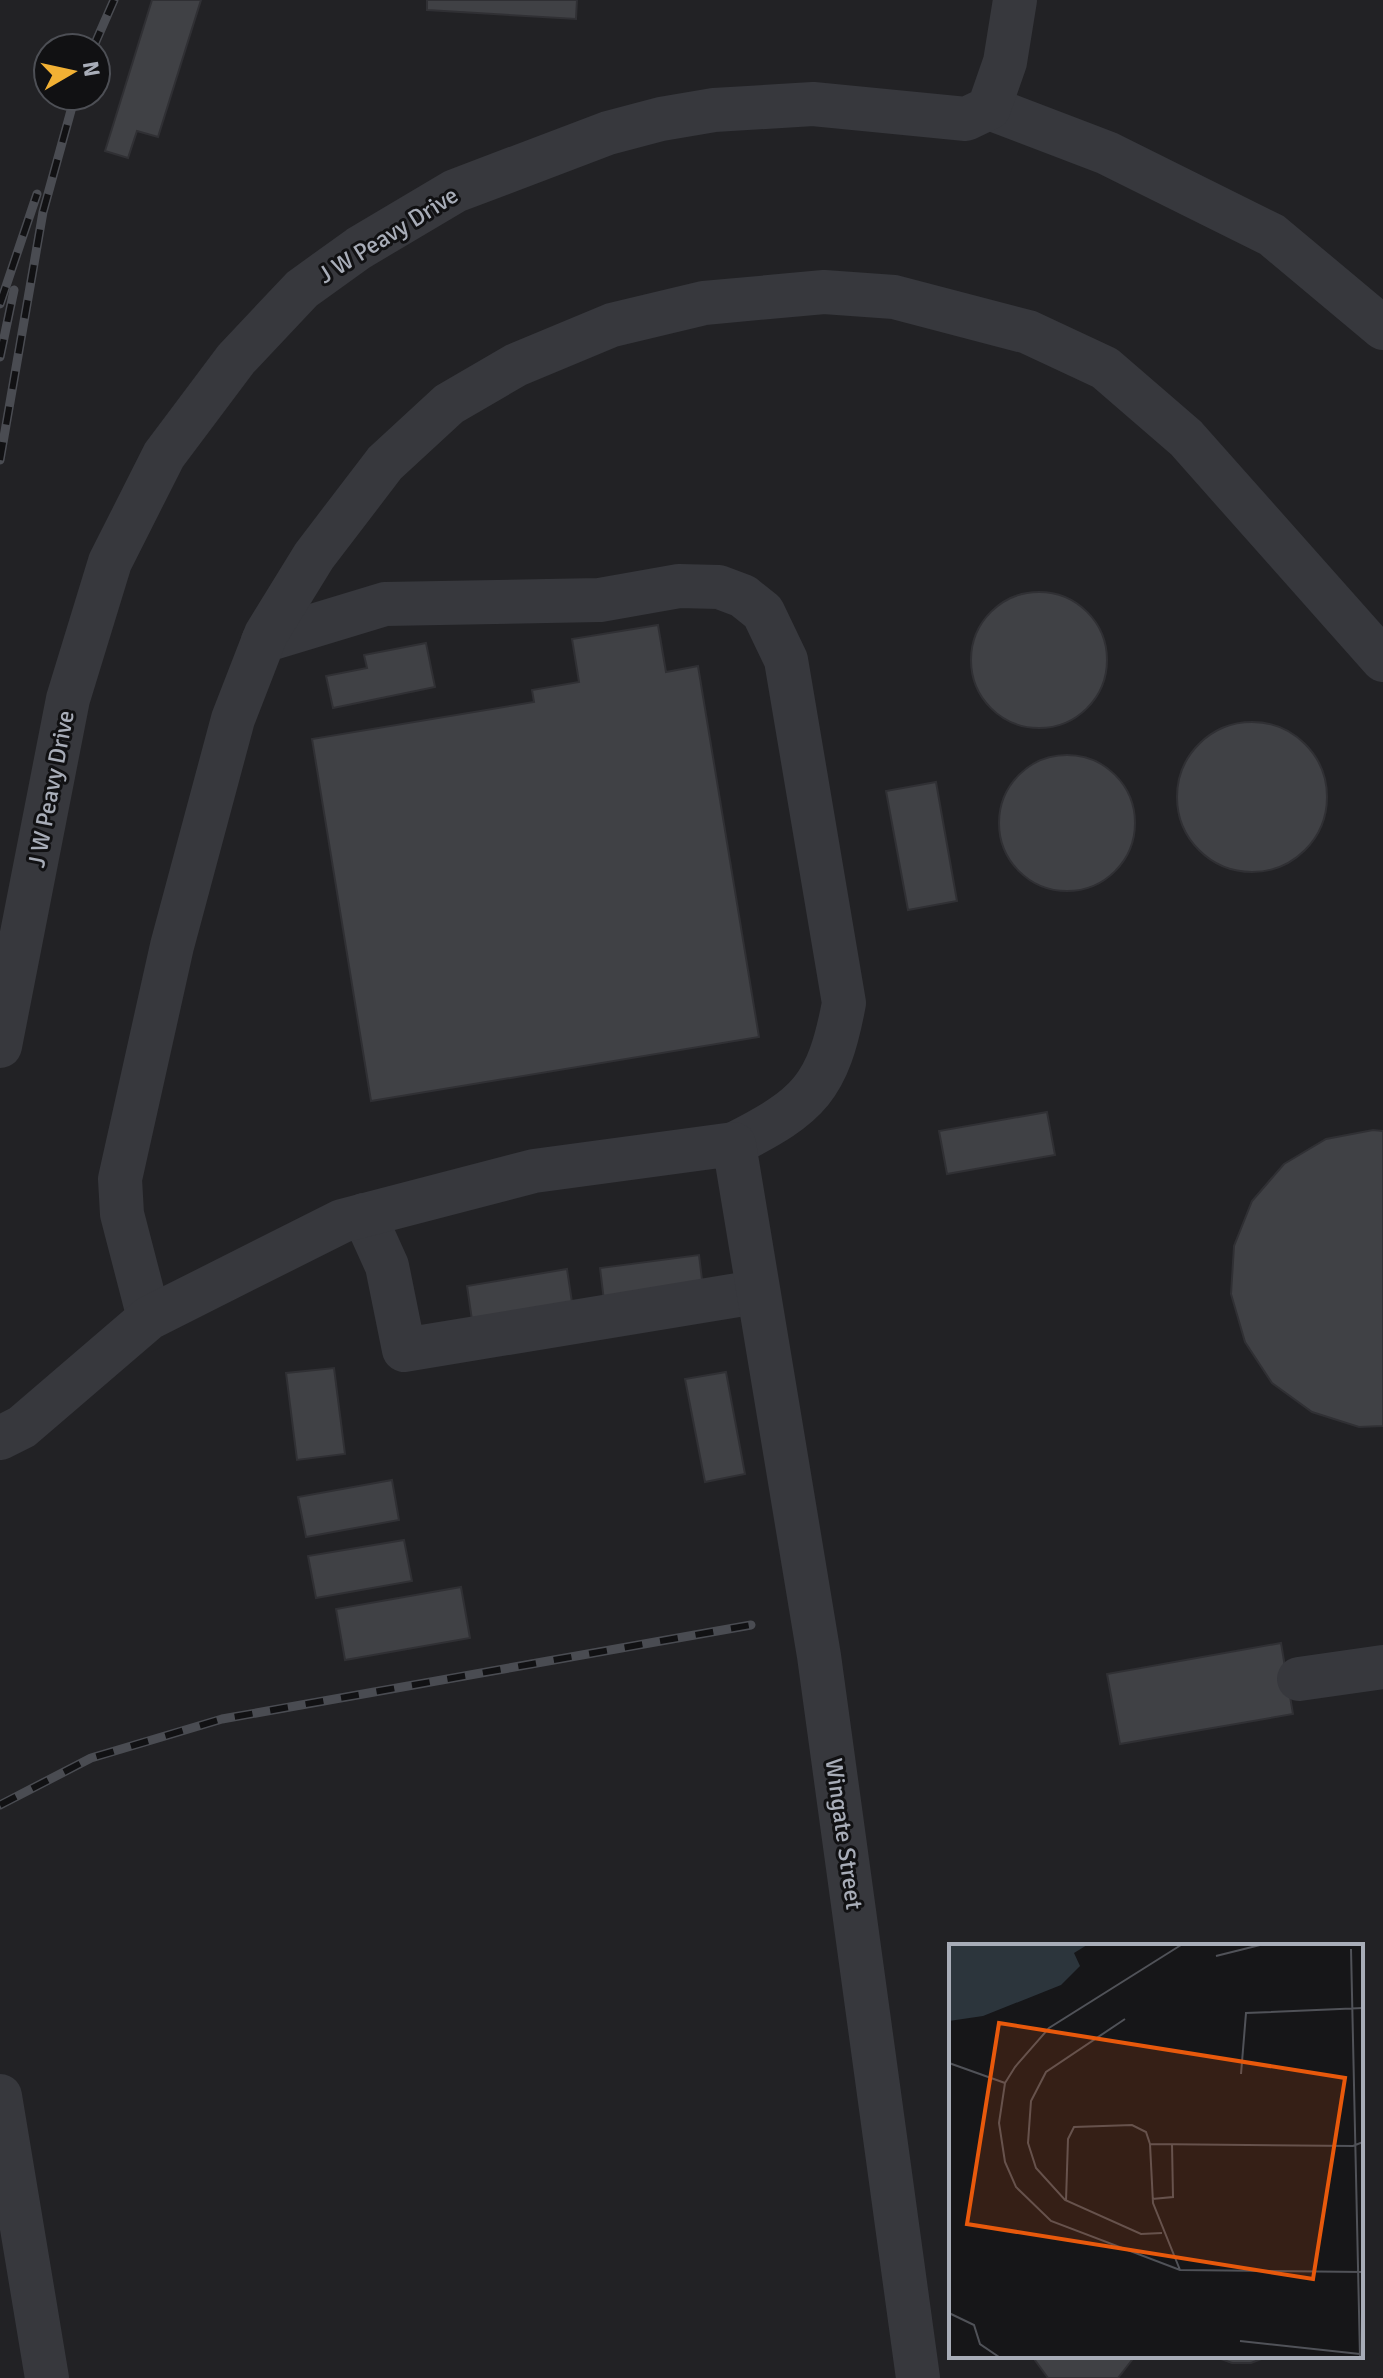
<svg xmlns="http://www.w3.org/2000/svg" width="1383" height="2378" font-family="Signika,sans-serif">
<rect width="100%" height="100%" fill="#161618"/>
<!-- built -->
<path fill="#222225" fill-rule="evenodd" d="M 0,0 L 1383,0 L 1383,2378 L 0,2378 ZM 48,48 L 96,48 L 96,96 L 48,96 ZM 951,1946 L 1361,1946 L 1361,2356 L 951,2356 Z"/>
<!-- building -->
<g fill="#404145" stroke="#303034" stroke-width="2">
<path d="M 152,0 L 201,0 L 158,137 L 137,131 L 128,158 L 105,151 Z"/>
<path d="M 427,0 L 577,0 L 576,19 L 427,10 Z"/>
<circle cx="1039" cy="660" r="68"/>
<path d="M 658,625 L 666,672 L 698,666 L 759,1037 L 371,1101 L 312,739 L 534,702 L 532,690 L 579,682 L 572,639 Z"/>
<path d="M 426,643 L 435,687 L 333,708 L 326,676 L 367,668 L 364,655 Z"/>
<circle cx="1252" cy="797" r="75"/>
<circle cx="1067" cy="823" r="68"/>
<path d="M 936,782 L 957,901 L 908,910 L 886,791 Z"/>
<path d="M 1047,1112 L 1055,1155 L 947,1174 L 939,1131 Z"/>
<path d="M 1373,1130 L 1383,1131 L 1383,1426 L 1359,1427 L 1312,1412 L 1272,1383 L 1245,1342 L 1231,1294 L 1234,1246 L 1252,1201 L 1284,1164 L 1326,1139 Z"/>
<path d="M 699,1255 L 704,1296 L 605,1309 L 600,1268 Z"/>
<path d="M 567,1269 L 573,1309 L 473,1327 L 467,1286 Z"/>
<path d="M 334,1368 L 345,1454 L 297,1460 L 286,1373 Z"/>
<path d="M 726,1372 L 745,1474 L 705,1482 L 685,1379 Z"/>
<path d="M 392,1480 L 399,1520 L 306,1537 L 298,1497 Z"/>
<path d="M 404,1540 L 412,1581 L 316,1598 L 308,1556 Z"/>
<path d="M 461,1587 L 470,1638 L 345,1660 L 336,1609 Z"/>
<path d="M 1281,1643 L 1293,1714 L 1120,1744 L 1107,1674 Z"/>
<path d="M 1032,2356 L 1135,2356 L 1118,2378 L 1048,2378 Z"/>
<path d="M 1213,2356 L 1269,2356 L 1251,2363 L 1232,2363 Z"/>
</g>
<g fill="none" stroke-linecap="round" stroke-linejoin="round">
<!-- minor -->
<g stroke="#37383d" stroke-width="44">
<path d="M 989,108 L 1107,153 L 1272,235 L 1383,328"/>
<path d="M 263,641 L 385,604 L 600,600 L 679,586 L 719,587 L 743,596 L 763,612 L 786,660 L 844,1003 C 828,1088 809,1106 734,1144"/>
<path d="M 0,1046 L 68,699 L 110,562 L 164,455 L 236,359 L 302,289 L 359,248 L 455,191 L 608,133 L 661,119 L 714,110 L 813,104 L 966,119 L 989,108 L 1005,62 L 1015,0"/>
<path d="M 364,1215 L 387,1266 L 404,1350 L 756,1292"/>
<path d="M 149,1318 L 122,1214 L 120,1179 L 172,946 L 233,719 L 266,634 L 314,556 L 385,463 L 449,404 L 516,365 L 612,325 L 704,303 L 824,292 L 894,297 L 1028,332 L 1105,368 L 1186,438 L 1383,660"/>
<path d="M 0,1438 L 22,1427 L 149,1318 L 342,1221 L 534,1171 L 734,1144 L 819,1656 L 918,2378"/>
<path d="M 1299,1679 L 1383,1667"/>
<path d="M 0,2096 L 47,2378"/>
</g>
<!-- rail casing -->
<g stroke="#4a4c52" stroke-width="9">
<g id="rail">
<path d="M 93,48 L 114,0"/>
<path d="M 0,304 L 37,194"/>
<path d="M 0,357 L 14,290"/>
<path d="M 0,460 L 43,212 L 75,96"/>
<path d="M 0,1805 L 91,1758 L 222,1719 L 751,1625"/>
</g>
</g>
<!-- rail -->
<use href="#rail" stroke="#111113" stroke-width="6" stroke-dasharray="18" stroke-linecap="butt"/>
</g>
<g text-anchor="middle" stroke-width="6" stroke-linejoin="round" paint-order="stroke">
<!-- street labels -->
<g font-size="24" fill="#a8adb8" stroke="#111113">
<text transform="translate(388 235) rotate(-32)" y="8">J W Peavy Drive</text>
<text transform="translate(51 789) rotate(-79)" y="8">J W Peavy Drive</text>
<text transform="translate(844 1834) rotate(82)" y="8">Wingate Street</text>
</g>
</g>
<!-- overview -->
<g transform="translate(949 1944)">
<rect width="414" height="414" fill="#161618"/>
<path d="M 0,1 L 138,1 L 125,9 L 131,22 L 112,41 L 34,72 L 0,77 Z" fill="#2c353c"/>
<path fill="none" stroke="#505258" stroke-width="2" d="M 232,1 L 100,84 L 66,123 L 56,139 L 50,179 L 56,218 L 67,243 L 102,277 L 231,326 L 414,328M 402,5 L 411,413M 267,12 L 311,1 L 343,1M 176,75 L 97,128 L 82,157 L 79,199 L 87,224 L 116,256 L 192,290 L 213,289M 0,119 L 56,139M 292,130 L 297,69 L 414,64M 203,255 L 224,253 L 223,200M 117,257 L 119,195 L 125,183 L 183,181 L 197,188 L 201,200M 231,326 L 204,259 L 201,200 L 404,202 L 414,198M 0,369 L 25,381 L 31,400 L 50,413M 291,397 L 411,410"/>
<path fill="#e8590c" fill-opacity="0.15" stroke="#e8590c" stroke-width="4" d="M 50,79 L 396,134 L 364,335 L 18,280 Z"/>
<rect width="414" height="414" fill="none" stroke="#a8adb8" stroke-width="4"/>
</g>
<!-- north arrow -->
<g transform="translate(72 72) rotate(81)"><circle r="38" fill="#111113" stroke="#4d4f55" stroke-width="2"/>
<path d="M0-6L14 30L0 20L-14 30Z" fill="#f2b134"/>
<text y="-12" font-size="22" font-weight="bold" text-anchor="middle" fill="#a8adb8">N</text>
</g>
</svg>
